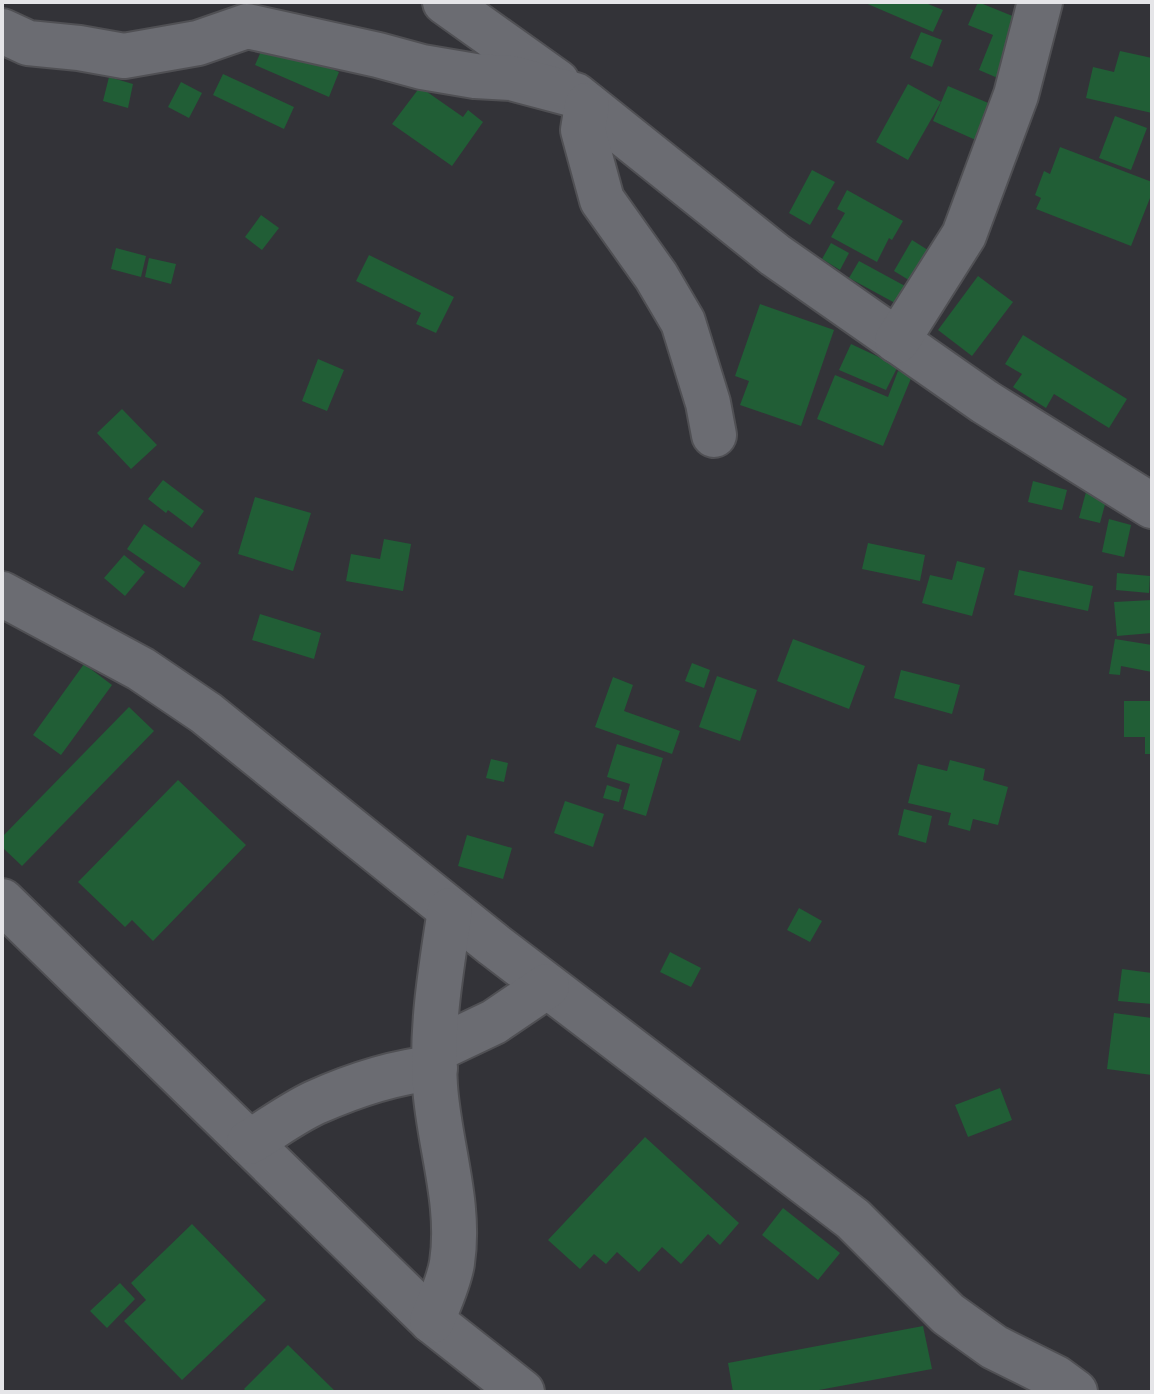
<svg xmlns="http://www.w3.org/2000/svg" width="1154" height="1394" font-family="'Roboto Condensed',sans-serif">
<rect width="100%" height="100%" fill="#333338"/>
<!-- building -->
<g fill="#215e36">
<path d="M 863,2 L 923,2 L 943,10 L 933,32 Z"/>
<path d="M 978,2 L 1025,21 L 1000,79 L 979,70 L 993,35 L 968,25 Z"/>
<path d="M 921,32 L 942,40 L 932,67 L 910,58 Z"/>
<path d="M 266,40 L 339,72 L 329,97 L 255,65 Z"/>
<path d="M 1120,51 L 1152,58 L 1152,113 L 1086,98 L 1093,67 L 1114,72 Z"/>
<path d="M 223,74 L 294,107 L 284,129 L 213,95 Z"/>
<path d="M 109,77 L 133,84 L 128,108 L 103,101 Z"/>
<path d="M 181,82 L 202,93 L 189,118 L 168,107 Z"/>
<path d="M 908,84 L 941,102 L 908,160 L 876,142 Z"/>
<path d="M 948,86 L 993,105 L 978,141 L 933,121 Z"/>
<path d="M 420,87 L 463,117 L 468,110 L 483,122 L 452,166 L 392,124 Z"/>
<path d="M 1115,116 L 1147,128 L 1131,170 L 1099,158 Z"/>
<path d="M 1060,147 L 1152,182 L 1152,193 L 1131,246 L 1036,209 L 1041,198 L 1035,195 L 1044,171 L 1050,174 Z"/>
<path d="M 812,170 L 835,182 L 810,225 L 789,213 Z"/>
<path d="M 847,190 L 903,221 L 892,240 L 889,238 L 877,262 L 831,237 L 845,213 L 837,209 Z"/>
<path d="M 261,215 L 279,228 L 262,250 L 245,237 Z"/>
<path d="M 912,240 L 931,252 L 912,282 L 894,271 Z"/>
<path d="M 831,243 L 849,253 L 840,270 L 822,259 Z"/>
<path d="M 116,248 L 146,256 L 141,277 L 111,269 Z"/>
<path d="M 369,255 L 454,297 L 436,333 L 416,324 L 421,313 L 356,281 Z"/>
<path d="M 149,258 L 176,264 L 171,284 L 145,277 Z"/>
<path d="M 859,261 L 905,286 L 895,303 L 849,278 Z"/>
<path d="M 978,276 L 1013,302 L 972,356 L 938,330 Z"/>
<path d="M 760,304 L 834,330 L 801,426 L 740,405 L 749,381 L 735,376 Z"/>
<path d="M 1023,335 L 1127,399 L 1109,428 L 1054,394 L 1046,408 L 1013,387 L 1022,374 L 1005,364 Z"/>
<path d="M 851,344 L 898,366 L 886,390 L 839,370 Z"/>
<path d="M 318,359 L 344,370 L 327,411 L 302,401 Z"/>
<path d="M 898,371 L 912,376 L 883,446 L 817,419 L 835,375 L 888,397 Z"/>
<path d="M 122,409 L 157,445 L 131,469 L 97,433 Z"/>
<path d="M 163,480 L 204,511 L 192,528 L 168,510 L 166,513 L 148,499 Z"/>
<path d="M 1033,481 L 1067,490 L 1062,510 L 1028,502 Z"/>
<path d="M 1086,492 L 1107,497 L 1100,523 L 1079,518 Z"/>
<path d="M 255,497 L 311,513 L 293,571 L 238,554 Z"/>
<path d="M 1109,519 L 1131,525 L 1124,557 L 1102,552 Z"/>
<path d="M 144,524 L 201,563 L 184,588 L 127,549 Z"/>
<path d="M 384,539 L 411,544 L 403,591 L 346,581 L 351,554 L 380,559 Z"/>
<path d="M 868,543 L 925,555 L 920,581 L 862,569 Z"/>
<path d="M 124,555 L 145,572 L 125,596 L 104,578 Z"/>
<path d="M 957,561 L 985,568 L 972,616 L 922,603 L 930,575 L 952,580 Z"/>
<path d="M 1019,570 L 1093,586 L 1088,611 L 1014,595 Z"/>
<path d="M 1117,573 L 1150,576 L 1149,593 L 1116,590 Z"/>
<path d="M 1152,600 L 1152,633 L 1117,636 L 1114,602 Z"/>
<path d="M 260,614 L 321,633 L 314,659 L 252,640 Z"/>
<path d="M 793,639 L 865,666 L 849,709 L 777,681 Z"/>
<path d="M 1115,639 L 1152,645 L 1152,672 L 1121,666 L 1120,675 L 1109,674 Z"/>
<path d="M 692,663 L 710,670 L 704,688 L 685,681 Z"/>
<path d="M 84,664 L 112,685 L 61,755 L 33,735 Z"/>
<path d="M 901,670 L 960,685 L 952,714 L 894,698 Z"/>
<path d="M 717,676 L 757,690 L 740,741 L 699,727 Z"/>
<path d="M 613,677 L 633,685 L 624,711 L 680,731 L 672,754 L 595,727 Z"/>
<path d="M 1124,701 L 1152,701 L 1152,754 L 1145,754 L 1145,737 L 1124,737 Z"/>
<path d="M 129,707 L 154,731 L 22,866 L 2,847 L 2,837 Z"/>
<path d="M 617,744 L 663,758 L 646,816 L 623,809 L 630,784 L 607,777 Z"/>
<path d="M 491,759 L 508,763 L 504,782 L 486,778 Z"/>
<path d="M 950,760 L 985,769 L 983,780 L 1008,787 L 998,825 L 973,819 L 970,831 L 948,825 L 951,813 L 908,803 L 918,764 L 947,771 Z"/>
<path d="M 178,780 L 246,845 L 153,941 L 132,920 L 125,927 L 78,882 Z"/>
<path d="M 607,785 L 622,790 L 619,802 L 603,798 Z"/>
<path d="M 565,801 L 604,814 L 593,847 L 554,833 Z"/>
<path d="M 904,809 L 932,816 L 926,843 L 898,835 Z"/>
<path d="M 467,835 L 512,848 L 503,879 L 458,866 Z"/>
<path d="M 799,908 L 822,921 L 810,942 L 787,930 Z"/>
<path d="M 670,952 L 701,968 L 691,987 L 660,972 Z"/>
<path d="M 1122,969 L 1152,973 L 1152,1004 L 1118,1001 Z"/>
<path d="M 1114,1013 L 1152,1018 L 1152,1075 L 1107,1069 Z"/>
<path d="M 1000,1088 L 1012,1120 L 968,1137 L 955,1105 Z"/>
<path d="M 645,1137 L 739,1223 L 720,1245 L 708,1234 L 681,1264 L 662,1247 L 639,1272 L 617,1252 L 606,1264 L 594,1254 L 580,1269 L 548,1240 Z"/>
<path d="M 783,1208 L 840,1253 L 818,1280 L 762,1235 Z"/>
<path d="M 192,1224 L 266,1300 L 182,1380 L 124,1321 L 146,1300 L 131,1283 Z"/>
<path d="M 120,1283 L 135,1299 L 107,1328 L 90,1311 Z"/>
<path d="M 923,1326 L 932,1369 L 808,1392 L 733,1392 L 728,1363 Z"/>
<path d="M 288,1345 L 336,1392 L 247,1392 L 244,1389 Z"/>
</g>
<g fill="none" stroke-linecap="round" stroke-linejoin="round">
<!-- minor casing -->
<g stroke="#505054" stroke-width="48">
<g id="minor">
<path d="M 445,2 L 557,82"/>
<path d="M 2,31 L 28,43 L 79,48 L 124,56 L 198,43 L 247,26 L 378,55 L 422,67 L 475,76 L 511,78 L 575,95 L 775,255 L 985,402 L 1152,506"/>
<path d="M 587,105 L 583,130 L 602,200 L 656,276 L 683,322 L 708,403 L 714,435"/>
<path d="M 897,341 L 964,235 L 1016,95 L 1040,2"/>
<path d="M 2,594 L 141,669 L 206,713 L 494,945 L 853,1219 L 948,1314 L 994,1347 L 1056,1378 L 1075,1392"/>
<path d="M 2,901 L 432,1321 L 522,1392"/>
<path d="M 435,1050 L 494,1022 L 547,986"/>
<path d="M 249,1142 C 270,1130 291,1114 314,1103 C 352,1086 393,1072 435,1068"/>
<path d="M 432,1321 C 439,1303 449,1282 452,1263 C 461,1203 439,1145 435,1086 C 431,1027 441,969 450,910"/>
</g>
</g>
<!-- minor -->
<use href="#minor" stroke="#6b6c72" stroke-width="44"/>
</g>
<!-- border -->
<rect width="1154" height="1394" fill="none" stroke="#e5e5e8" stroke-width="8"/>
</svg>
